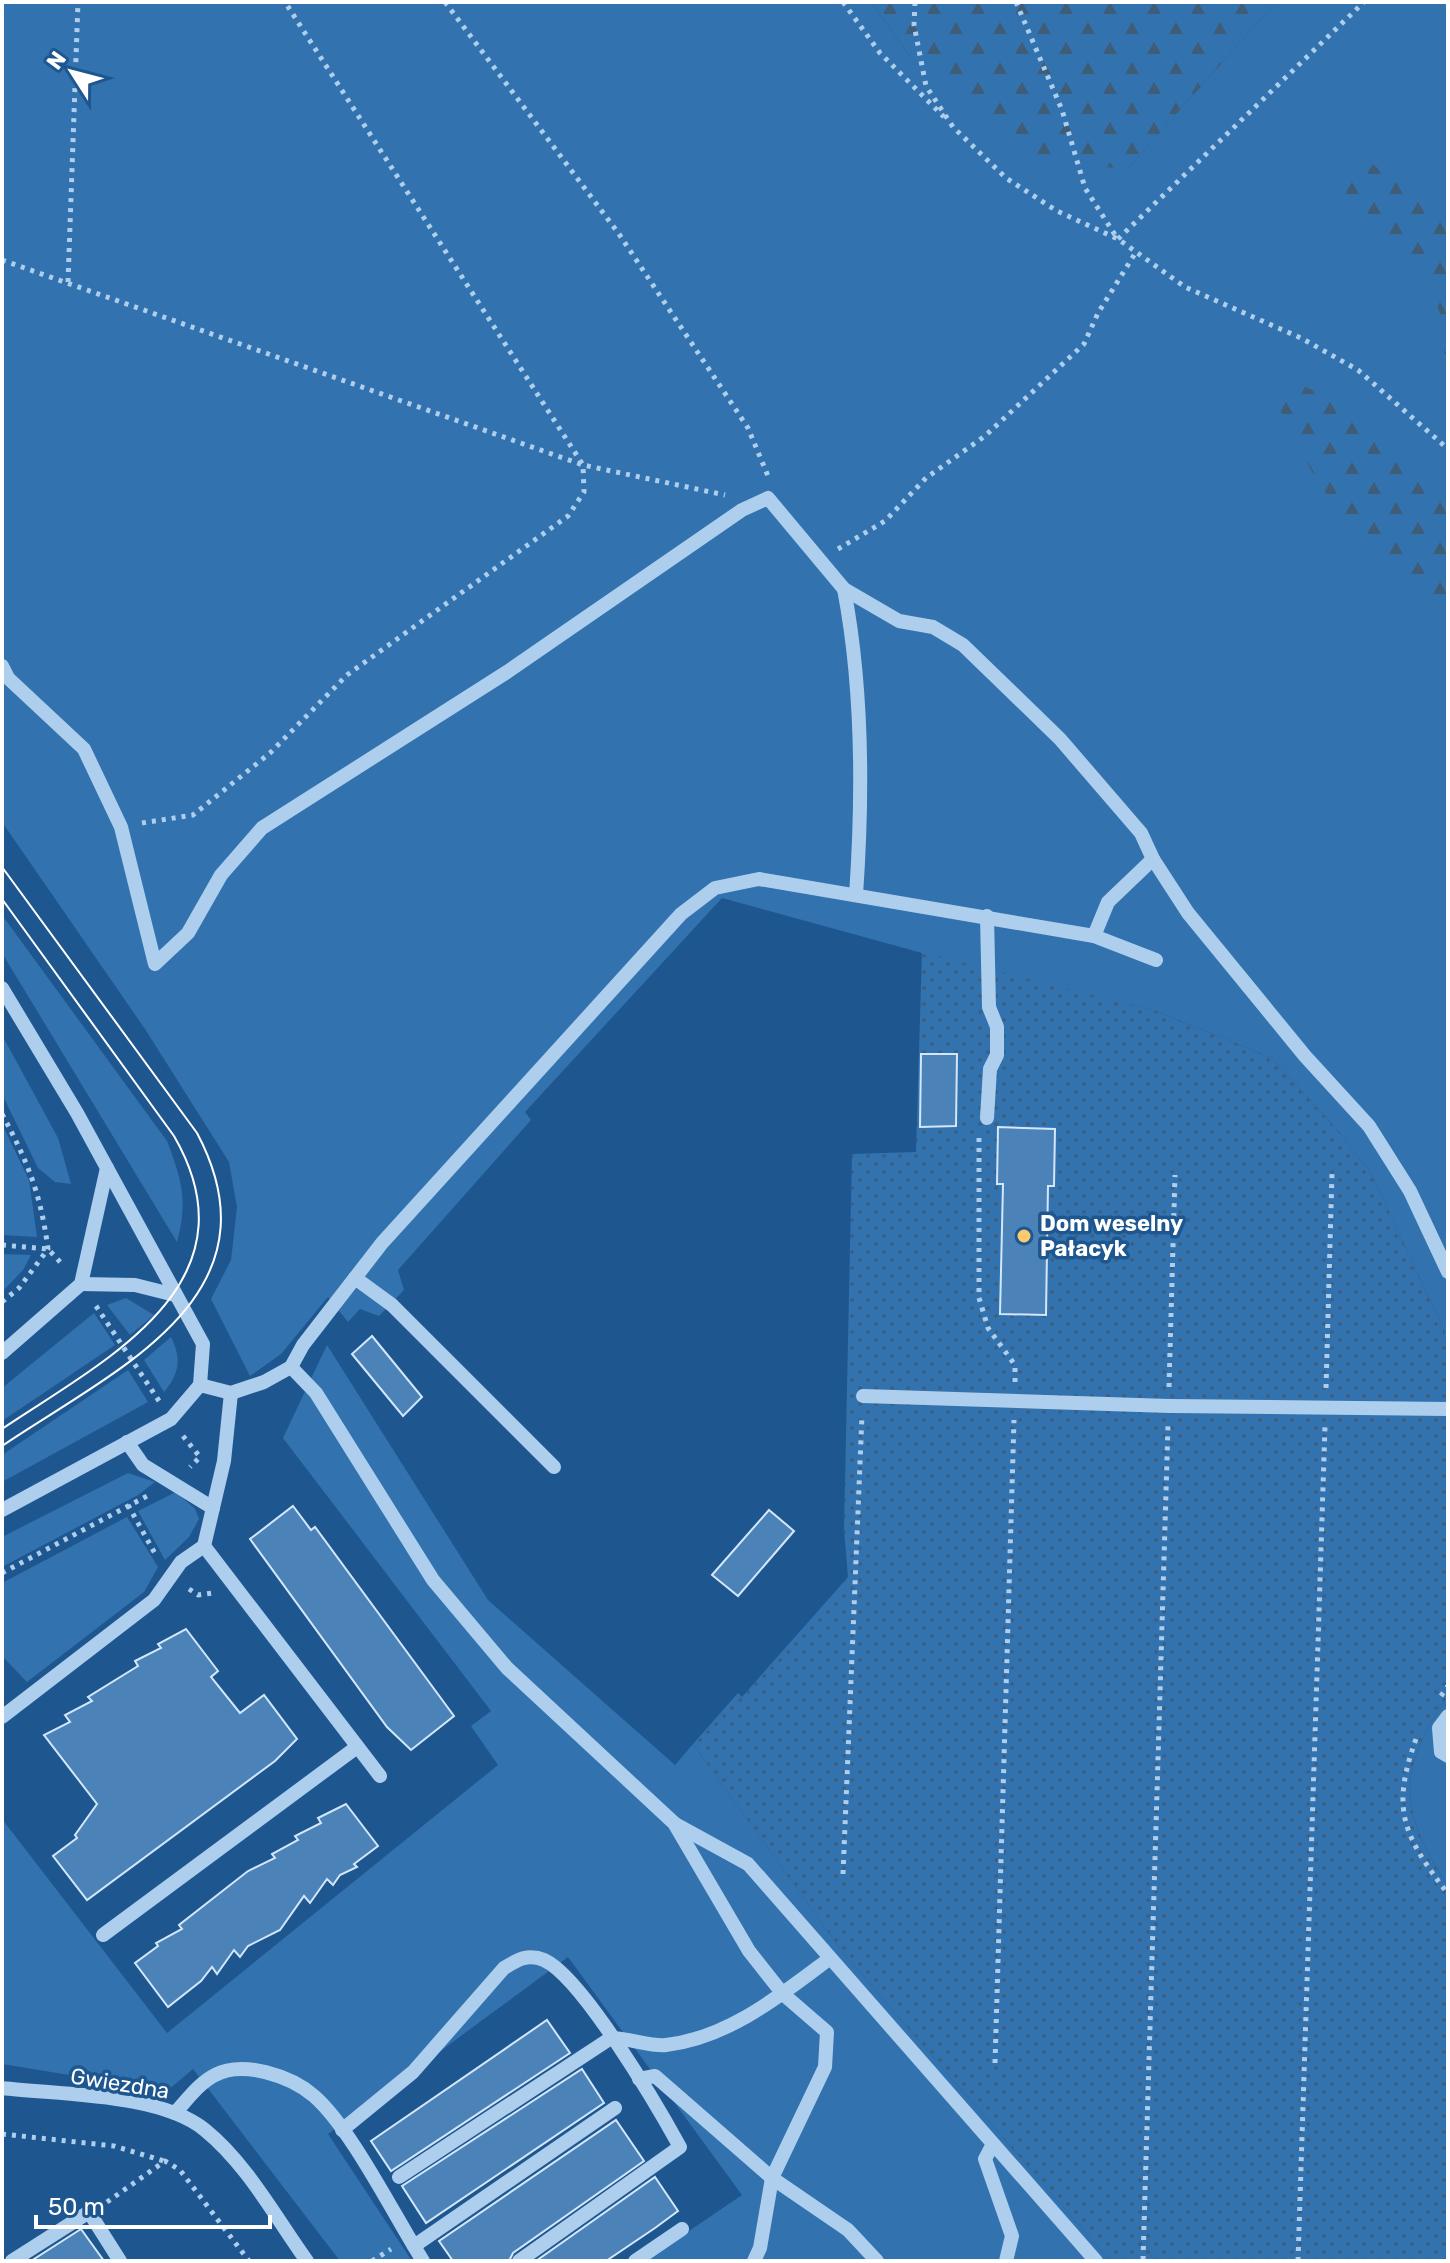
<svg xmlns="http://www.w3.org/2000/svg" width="1450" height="2263" font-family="Rubik,sans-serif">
<defs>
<pattern id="forest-firs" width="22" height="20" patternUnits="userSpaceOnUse" patternTransform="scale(2)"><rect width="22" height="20" fill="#3272ae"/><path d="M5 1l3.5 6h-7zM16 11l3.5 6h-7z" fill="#405d78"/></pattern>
<pattern id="garden-dots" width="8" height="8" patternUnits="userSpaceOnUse" patternTransform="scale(2)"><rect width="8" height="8" fill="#3272ae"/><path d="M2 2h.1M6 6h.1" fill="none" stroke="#405d78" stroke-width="1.8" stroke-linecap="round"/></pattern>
</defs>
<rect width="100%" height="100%" fill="#1e5790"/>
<!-- grass -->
<g fill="#3272ae">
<path d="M 2,2 L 871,2 L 912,59 L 1127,169 L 1276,2 L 1448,2 L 1448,1339 L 1372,1175 L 1340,1133 L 1272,1058 L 1156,1011 L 944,959 L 722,898 L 525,1112 L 531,1120 L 398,1270 L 404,1290 L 379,1316 L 360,1309 L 348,1322 L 328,1297 L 281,1354 L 250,1376 L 211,1299 L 231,1260 L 237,1207 L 229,1162 L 145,1029 L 2,822 Z"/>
<path d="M 2,915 L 167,1141 C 182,1181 188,1200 177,1242 L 2,953 Z"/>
<path d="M 2,1035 L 58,1138 L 71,1184 L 55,1182 L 38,1168 L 2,1094 Z"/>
<path d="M 2,1124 L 29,1180 L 37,1237 L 2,1235 Z"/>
<path d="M 2,1254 L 31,1255 L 23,1270 L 2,1292 Z"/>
<path d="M 126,1298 L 154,1315 L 130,1335 L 107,1305 Z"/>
<path d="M 94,1313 L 115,1345 L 2,1421 L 2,1388 Z"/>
<path d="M 171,1337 C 182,1359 179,1374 164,1392 L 144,1360 Z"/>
<path d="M 327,1345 L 488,1600 L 675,1765 L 693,1744 L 844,1954 L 1110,2261 L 645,2261 L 742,2195 L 568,1957 L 328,2134 L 412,2261 L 340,2261 L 193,2069 L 167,2091 L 2,2064 L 2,1819 L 167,2033 L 498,1765 L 471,1726 L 491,1711 L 283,1438 Z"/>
<path d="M 128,1370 L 148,1402 L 2,1482 L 2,1455 Z"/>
<path d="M 128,1473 L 155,1482 L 138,1495 L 2,1567 L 2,1537 Z"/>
<path d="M 176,1492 L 195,1509 L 199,1519 L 189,1537 L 165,1560 L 138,1511 Z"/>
<path d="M 127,1517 L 158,1567 L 144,1592 L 27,1682 L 2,1656 L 2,1583 Z"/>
<path d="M 1448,1696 L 1448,1886 C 1399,1811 1396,1771 1448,1696 Z"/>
</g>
<!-- forest -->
<g fill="url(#forest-firs)">
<path d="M 871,2 L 1276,2 L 1127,169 L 1037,161 L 912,59 Z"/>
<path d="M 1367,161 L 1405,185 L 1448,221 L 1448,382 L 1444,373 L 1445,328 L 1427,277 L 1346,204 L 1347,169 Z"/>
<path d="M 1303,386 L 1362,411 L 1448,495 L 1448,610 L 1358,542 L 1311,470 L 1277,404 Z"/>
</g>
<!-- garden -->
<path fill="url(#garden-dots)" d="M 922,952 L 1156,1011 L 1272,1058 L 1340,1133 L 1372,1175 L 1448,1339 L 1448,1696 C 1396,1771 1399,1811 1448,1886 L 1448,2261 L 1110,2261 L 844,1954 L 693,1744 L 738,1693 L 742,1697 L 848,1577 L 844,1529 L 852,1154 L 916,1152 Z"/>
<!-- building -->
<g fill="#4b83b9" stroke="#d4e7fa" stroke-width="2">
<path d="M 921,1054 L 957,1054 L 956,1126 L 920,1127 Z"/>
<path d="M 998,1127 L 1055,1129 L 1054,1186 L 1048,1186 L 1046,1315 L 1000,1314 L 1003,1184 L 997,1184 Z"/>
<path d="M 372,1336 L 422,1397 L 403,1416 L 352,1354 Z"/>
<path d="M 293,1506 L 311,1530 L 315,1527 L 454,1716 L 411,1750 L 387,1727 L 250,1539 Z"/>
<path d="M 769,1510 L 794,1531 L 738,1596 L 712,1575 Z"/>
<path d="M 186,1629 L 218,1671 L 211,1677 L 240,1713 L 264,1695 L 297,1739 L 275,1761 L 87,1900 L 53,1856 L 77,1838 L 75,1835 L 97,1804 L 44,1735 L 70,1722 L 65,1715 L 92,1701 L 88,1697 L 138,1666 L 135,1661 L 161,1648 L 158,1644 Z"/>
<path d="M 346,1804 L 378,1846 L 354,1864 L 357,1867 L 340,1875 L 333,1885 L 327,1879 L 310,1903 L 304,1896 L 280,1930 L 248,1946 L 240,1957 L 234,1950 L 217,1974 L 212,1967 L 201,1981 L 168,2007 L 135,1963 L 158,1946 L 156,1943 L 182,1929 L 179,1925 L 248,1871 L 275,1858 L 272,1854 L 298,1840 L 295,1836 L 321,1823 L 318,1818 Z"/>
<path d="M 547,2020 L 570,2053 L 391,2171 L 371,2141 Z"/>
<path d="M 582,2069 L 604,2103 L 426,2223 L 402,2186 Z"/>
<path d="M 616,2120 L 644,2161 L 513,2253 L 509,2261 L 453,2261 L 439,2241 Z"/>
<path d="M 655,2177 L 678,2211 L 655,2228 L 606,2261 L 536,2261 Z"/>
<path d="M 81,2229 L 104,2261 L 31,2261 Z"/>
</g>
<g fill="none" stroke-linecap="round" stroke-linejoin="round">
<!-- path -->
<g stroke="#aeceed" stroke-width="5" stroke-dasharray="4 6" stroke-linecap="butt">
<path d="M 445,2 L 619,234 L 748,428 L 768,476"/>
<path d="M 843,2 L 880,53 L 944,117"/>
<path d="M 915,2 L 914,25 L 926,86 L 953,127 L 1006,178 L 1057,211 L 1118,239 L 1185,287 L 1301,338 L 1358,370 L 1448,449"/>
<path d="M 1016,2 L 1062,110 L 1085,188 L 1117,238"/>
<path d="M 1118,239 L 1364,2"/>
<path d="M 2,260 L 583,465 L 725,495"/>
<path d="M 68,282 L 78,2"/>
<path d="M 838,549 L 885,521 L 926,478 L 985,436 L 1084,344 L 1098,313 L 1136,252"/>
<path d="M 142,823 L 193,815 L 270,753 L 347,675 L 568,516 L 584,492 L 583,465 L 285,2"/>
<path d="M 2,1114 C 28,1162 41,1195 48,1249 L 19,1288 L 2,1302"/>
<path d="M 979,1138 L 979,1298 L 988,1328 L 1015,1365 L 1015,1382"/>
<path d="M 2,1245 L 48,1249 L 62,1264"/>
<path d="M 96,1306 L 159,1401"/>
<path d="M 1169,1387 L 1175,1175"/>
<path d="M 1326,1388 L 1332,1173"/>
<path d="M 183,1436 L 200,1457 L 190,1467"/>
<path d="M 128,1505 L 157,1557"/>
<path d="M 2,1573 L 149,1495"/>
<path d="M 189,1589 L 198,1595 L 213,1593"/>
<path d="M 1441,1696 L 1448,1686"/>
<path d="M 1416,1739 C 1390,1811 1404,1836 1448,1894"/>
<path d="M 843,1874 L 862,1415"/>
<path d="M 995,2063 L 1014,1420"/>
<path d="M 2,2134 L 114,2146 L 164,2161"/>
<path d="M 107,2202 L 165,2161 L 180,2170 L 249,2261"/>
<path d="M 1143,2260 L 1168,1425"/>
<path d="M 372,2261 L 391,2249"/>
<path d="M 1298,2261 L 1325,1426"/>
</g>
<!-- minor -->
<g stroke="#aeceed" stroke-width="14">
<path d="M 844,589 C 863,688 863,795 856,895"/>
<path d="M 2,666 L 8,678 L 84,749 L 121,827 L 155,964 L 188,933 L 221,875 L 262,828 L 507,672 L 742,510 L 768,498 L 844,589 L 899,621 L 933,627 L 963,645 L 1060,739 L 1141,833 L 1153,859 L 1188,913 L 1305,1056 L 1369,1126 L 1410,1191 L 1448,1272"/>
<path d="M 1094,936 L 1108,902 L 1153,859"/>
<path d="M 2,988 L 77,1113 L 203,1344 L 200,1385 L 171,1419 L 2,1510"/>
<path d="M 987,1118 L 990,1069 L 997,1055 L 997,1027 L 989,1007 L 987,916"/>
<path d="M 355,1278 L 392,1305 L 554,1467"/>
<path d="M 81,1284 L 135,1285 L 175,1295"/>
<path d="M 2,1353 L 81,1284 L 107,1168"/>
<path d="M 291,1367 L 316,1393 L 433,1580 L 507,1668 L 674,1823 L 749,1951 L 783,1994 L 827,2032 L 825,2067 L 772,2178 L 760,2248 L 754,2261"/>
<path d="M 200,1385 L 231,1393 L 264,1382 L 291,1367 L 303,1345 L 382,1243 L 681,914 L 715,888 L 759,879 L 1094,936 L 1156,960"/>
<path d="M 863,1396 L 1169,1406 L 1448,1409"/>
<path d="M 127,1442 L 143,1465 L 213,1508"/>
<path d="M 204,1546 L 380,1776"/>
<path d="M 1448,1716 L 1439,1728 L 1441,1752 L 1448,1756"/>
<path d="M 2,1717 L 154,1600 L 181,1562 L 204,1546 L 224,1461 L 231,1393"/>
<path d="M 675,1824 L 748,1864 L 1096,2261"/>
<path d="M 103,1935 L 357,1747"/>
<path d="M 639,2079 L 655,2076 L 772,2178 L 848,2230 L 877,2261"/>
<path d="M 2,2088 C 59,2095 160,2093 205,2130 C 247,2164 276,2218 307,2261"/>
<path d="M 175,2113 C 187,2100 199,2083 215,2075 C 243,2060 291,2076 314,2096 C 351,2128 395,2217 423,2261"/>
<path d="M 342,2130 L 413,2072 L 504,1968 C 517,1960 528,1953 544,1960 C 582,1977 658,2107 680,2147 L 519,2261"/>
<path d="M 993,2144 L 985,2159 L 1012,2236 L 1006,2261"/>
<path d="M 399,2177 L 611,2038 C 628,2038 653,2047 666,2045 C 728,2038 781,1995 829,1959"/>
<path d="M 414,2246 L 615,2108"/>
<path d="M 12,2261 L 89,2212 L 120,2261"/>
<path d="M 635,2261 L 682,2229"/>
</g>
<!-- tram -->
<g stroke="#fff" stroke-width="2">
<path d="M 2,867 L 197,1133 C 284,1297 114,1370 2,1446"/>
<path d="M 2,899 L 174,1136 C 260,1285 103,1361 2,1429"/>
</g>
</g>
<!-- markers -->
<circle fill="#fcca6e" stroke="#1e5790" stroke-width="3" cx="1024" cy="1236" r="8"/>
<g text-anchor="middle" stroke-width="7" stroke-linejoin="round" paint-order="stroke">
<!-- poi labels -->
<g font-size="22" font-weight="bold" fill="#fff" stroke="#1e5790" text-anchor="start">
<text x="1040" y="1231">Dom weselny<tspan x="1040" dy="25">Pałacyk</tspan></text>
</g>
<!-- street labels -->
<g font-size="22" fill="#fff" stroke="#1e5790">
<text transform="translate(120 2083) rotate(9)" y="8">Gwiezdna</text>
</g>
</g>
<!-- border -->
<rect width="1450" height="2263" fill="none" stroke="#ffffff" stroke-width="8"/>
<!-- north arrow -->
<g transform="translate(72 72) rotate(306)" stroke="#1e5790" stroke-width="6" paint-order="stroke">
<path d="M0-6L14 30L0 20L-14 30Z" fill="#ffffff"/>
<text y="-12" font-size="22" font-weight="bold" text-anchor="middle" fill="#ffffff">N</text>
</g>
<!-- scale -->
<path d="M36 2215v12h234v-12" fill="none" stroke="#ffffff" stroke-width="4"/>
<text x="48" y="2215" font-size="24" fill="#ffffff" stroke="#1e5790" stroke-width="6" paint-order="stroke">50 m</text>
</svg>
